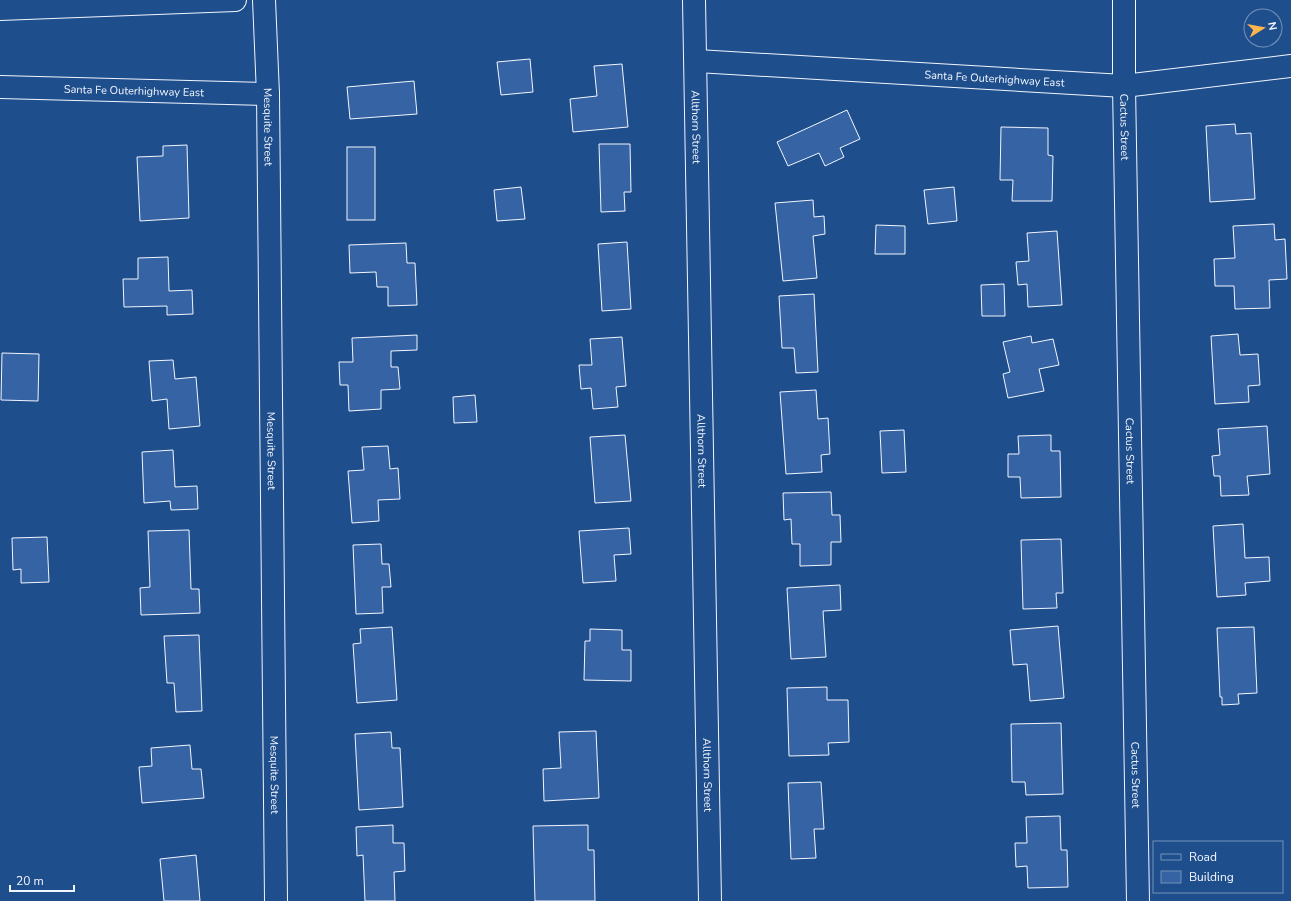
<svg xmlns="http://www.w3.org/2000/svg" width="1291" height="901" font-family="'Nunito Sans',sans-serif">
<rect width="100%" height="100%" fill="#1f4e8c"/>
<!-- building -->
<g fill="#3563a3" stroke="#f2f6ff">
<path d="M 530,59 L 533,92 L 501,95 L 497,62 Z"/>
<path d="M 622,64 L 628,127 L 573,132 L 570,99 L 597,96 L 594,66 Z"/>
<path d="M 414,81 L 417,114 L 350,119 L 347,87 Z"/>
<path d="M 847,110 L 860,139 L 840,148 L 844,157 L 825,166 L 819,153 L 788,166 L 777,142 Z"/>
<path d="M 1235,124 L 1236,134 L 1251,133 L 1255,199 L 1210,202 L 1206,126 Z"/>
<path d="M 1001,127 L 1048,128 L 1048,155 L 1053,156 L 1052,201 L 1012,201 L 1013,180 L 1000,180 Z"/>
<path d="M 599,144 L 630,144 L 631,192 L 624,192 L 625,211 L 601,212 Z"/>
<path d="M 187,145 L 189,218 L 140,221 L 137,157 L 163,156 L 163,146 Z"/>
<rect x="347" y="147" width="28" height="73"/>
<path d="M 521,187 L 525,219 L 497,221 L 494,190 Z"/>
<path d="M 954,187 L 957,221 L 928,224 L 924,190 Z"/>
<path d="M 813,200 L 814,217 L 824,216 L 825,234 L 813,236 L 817,278 L 783,281 L 775,203 Z"/>
<path d="M 1274,224 L 1275,240 L 1285,239 L 1287,279 L 1269,280 L 1270,308 L 1235,309 L 1234,286 L 1215,286 L 1214,259 L 1235,258 L 1233,226 Z"/>
<path d="M 876,225 L 905,226 L 905,254 L 875,254 Z"/>
<path d="M 1057,231 L 1062,305 L 1028,307 L 1027,284 L 1018,285 L 1016,262 L 1029,261 L 1027,233 Z"/>
<path d="M 627,242 L 631,309 L 602,311 L 598,244 Z"/>
<path d="M 406,243 L 407,263 L 415,263 L 417,305 L 388,306 L 388,287 L 377,287 L 376,272 L 350,273 L 349,245 Z"/>
<path d="M 168,257 L 169,291 L 192,290 L 193,314 L 167,315 L 167,306 L 124,307 L 123,279 L 138,279 L 138,258 Z"/>
<path d="M 1004,284 L 1005,316 L 982,316 L 981,285 Z"/>
<path d="M 814,294 L 818,372 L 796,373 L 794,348 L 782,348 L 779,296 Z"/>
<path d="M 1238,334 L 1240,355 L 1258,354 L 1260,385 L 1248,386 L 1249,402 L 1215,404 L 1211,336 Z"/>
<path d="M 417,335 L 417,350 L 391,351 L 391,367 L 398,367 L 400,389 L 381,390 L 381,409 L 349,411 L 348,385 L 340,385 L 339,362 L 353,362 L 352,338 Z"/>
<path d="M 1031,336 L 1032,343 L 1053,339 L 1059,365 L 1039,369 L 1044,391 L 1008,398 L 1003,374 L 1010,372 L 1003,342 Z"/>
<path d="M 622,337 L 626,386 L 616,387 L 618,407 L 593,409 L 591,388 L 581,389 L 579,365 L 592,365 L 590,339 Z"/>
<path d="M 2,353 L 39,354 L 38,401 L 1,400 Z"/>
<path d="M 173,360 L 175,379 L 196,377 L 200,426 L 169,429 L 167,399 L 152,401 L 149,361 Z"/>
<path d="M 816,390 L 818,419 L 828,418 L 830,454 L 821,455 L 822,472 L 786,474 L 780,392 Z"/>
<path d="M 475,395 L 477,422 L 454,423 L 453,397 Z"/>
<path d="M 1267,426 L 1270,474 L 1247,476 L 1249,495 L 1221,496 L 1220,476 L 1214,476 L 1212,456 L 1220,455 L 1218,429 Z"/>
<path d="M 904,430 L 906,472 L 882,473 L 880,431 Z"/>
<path d="M 625,435 L 631,501 L 595,503 L 590,437 Z"/>
<path d="M 1051,435 L 1051,451 L 1060,451 L 1061,497 L 1021,498 L 1020,477 L 1008,477 L 1008,454 L 1019,454 L 1018,436 Z"/>
<path d="M 388,446 L 390,469 L 398,468 L 400,499 L 378,500 L 379,521 L 352,523 L 348,471 L 364,470 L 362,447 Z"/>
<path d="M 173,450 L 175,487 L 197,486 L 198,509 L 171,510 L 170,501 L 144,503 L 142,452 Z"/>
<path d="M 831,492 L 832,515 L 840,515 L 841,542 L 831,542 L 831,565 L 800,566 L 800,544 L 792,544 L 791,519 L 784,520 L 783,493 Z"/>
<path d="M 1243,524 L 1245,558 L 1269,557 L 1270,581 L 1245,583 L 1246,595 L 1217,597 L 1213,526 Z"/>
<path d="M 629,528 L 631,554 L 614,555 L 616,581 L 583,583 L 579,531 Z"/>
<path d="M 189,530 L 191,589 L 199,589 L 200,613 L 141,615 L 140,588 L 150,587 L 148,531 Z"/>
<path d="M 47,537 L 49,582 L 21,583 L 21,569 L 13,570 L 12,538 Z"/>
<path d="M 1061,539 L 1063,593 L 1056,593 L 1057,608 L 1023,609 L 1021,540 Z"/>
<path d="M 381,544 L 382,564 L 389,564 L 391,587 L 382,587 L 383,613 L 356,614 L 353,545 Z"/>
<path d="M 840,585 L 841,610 L 823,611 L 826,657 L 791,659 L 787,588 Z"/>
<path d="M 1058,626 L 1064,698 L 1030,701 L 1027,664 L 1013,665 L 1010,630 Z"/>
<path d="M 392,627 L 397,700 L 357,703 L 353,644 L 361,643 L 360,629 Z"/>
<path d="M 1254,627 L 1257,693 L 1238,694 L 1239,704 L 1222,705 L 1222,697 L 1220,697 L 1217,628 Z"/>
<path d="M 590,629 L 622,630 L 622,650 L 631,650 L 631,681 L 584,680 L 585,641 L 590,641 Z"/>
<path d="M 199,635 L 202,711 L 176,712 L 174,683 L 167,683 L 164,636 Z"/>
<path d="M 827,687 L 827,700 L 848,700 L 849,742 L 828,743 L 829,755 L 789,756 L 787,688 Z"/>
<path d="M 1061,723 L 1063,794 L 1026,795 L 1025,782 L 1012,782 L 1011,724 Z"/>
<path d="M 596,731 L 599,798 L 544,801 L 543,769 L 561,768 L 559,732 Z"/>
<path d="M 391,732 L 392,748 L 400,748 L 403,807 L 359,810 L 355,734 Z"/>
<path d="M 190,745 L 192,769 L 201,769 L 204,798 L 142,803 L 139,767 L 152,766 L 151,748 Z"/>
<path d="M 821,782 L 824,829 L 814,829 L 816,858 L 791,859 L 788,783 Z"/>
<path d="M 1060,816 L 1061,850 L 1067,850 L 1068,887 L 1028,888 L 1027,866 L 1016,867 L 1015,843 L 1027,843 L 1026,817 Z"/>
<path d="M 393,825 L 393,843 L 404,843 L 405,871 L 394,872 L 395,901 L 365,901 L 363,855 L 357,856 L 356,827 Z"/>
<path d="M 588,825 L 588,850 L 594,850 L 595,901 L 535,901 L 533,826 Z"/>
<path d="M 196,855 L 200,901 L 164,901 L 160,859 Z"/>
</g>
<g fill="none" stroke-linecap="round" stroke-linejoin="round">
<!-- minor casing -->
<g stroke="#f2f6ff" stroke-width="24">
<g id="minor">
<path id="s1" d="M 264,0 L 268,94 L 276,901"/>
<path id="s2" d="M 694,0 L 710,901"/>
<path id="s3" d="M 1124,0 L 1124,86 L 1138,901"/>
<path d="M 0,9 L 235,0"/>
<path id="s4" d="M 697,61 L 1124,86 L 1291,66"/>
<path id="s5" d="M 0,87 L 268,94"/>
</g>
</g>
<!-- minor -->
<use href="#minor" stroke="#1f4e8c" stroke-width="22"/>
</g>
<g text-anchor="middle" stroke-width="3" stroke-linejoin="round" paint-order="stroke">
<!-- street labels -->
<g font-size="11" fill="#f2f6ff" stroke="#1f4e8c">
<text dy="4" stroke="none"><textPath href="#s4" startOffset="298">Santa Fe Outerhighway East</textPath></text>
<text dy="4" stroke="none"><textPath href="#s5" startOffset="134">Santa Fe Outerhighway East</textPath></text>
<text dy="4" stroke="none"><textPath href="#s1" startOffset="127">Mesquite Street</textPath></text>
<text dy="4" stroke="none"><textPath href="#s2" startOffset="127">Allthorn Street</textPath></text>
<text dy="4" stroke="none"><textPath href="#s3" startOffset="127">Cactus Street</textPath></text>
<text dy="4" stroke="none"><textPath href="#s1" startOffset="451">Mesquite Street</textPath></text>
<text dy="4" stroke="none"><textPath href="#s2" startOffset="451">Allthorn Street</textPath></text>
<text dy="4" stroke="none"><textPath href="#s3" startOffset="451">Cactus Street</textPath></text>
<text dy="4" stroke="none"><textPath href="#s1" startOffset="775">Mesquite Street</textPath></text>
<text dy="4" stroke="none"><textPath href="#s2" startOffset="775">Allthorn Street</textPath></text>
<text dy="4" stroke="none"><textPath href="#s3" startOffset="775">Cactus Street</textPath></text>
</g>
</g>
<!-- legend -->
<rect x="1153" y="841" width="130" height="52" fill="#1f4e8c" stroke="#7391ba"/>
<rect x="1161" y="854" width="20" height="6" fill="#1f4e8c" stroke="#7391ba"/>
<text x="1189" y="861" font-size="12" fill="#f2f6ff">Road</text>
<rect x="1161" y="871" width="20" height="12" fill="#3563a3" stroke="#7391ba"/>
<text x="1189" y="881" font-size="12" fill="#f2f6ff">Building</text>
<!-- north arrow -->
<g transform="translate(1263 28) rotate(79)"><circle r="19" fill="#1f4e8c" stroke="#7391ba"/>
<path d="M0-3L7 15L0 10L-7 15Z" fill="#ffb74d"/>
<text y="-6" font-size="11" font-weight="bold" text-anchor="middle" fill="#f2f6ff">N</text>
</g>
<!-- scale -->
<path d="M10 885v6h64v-6" fill="none" stroke="#f2f6ff" stroke-width="2"/>
<text x="16" y="885" font-size="12" fill="#f2f6ff" stroke="#1f4e8c" stroke-width="3" paint-order="stroke">20 m</text>
</svg>
